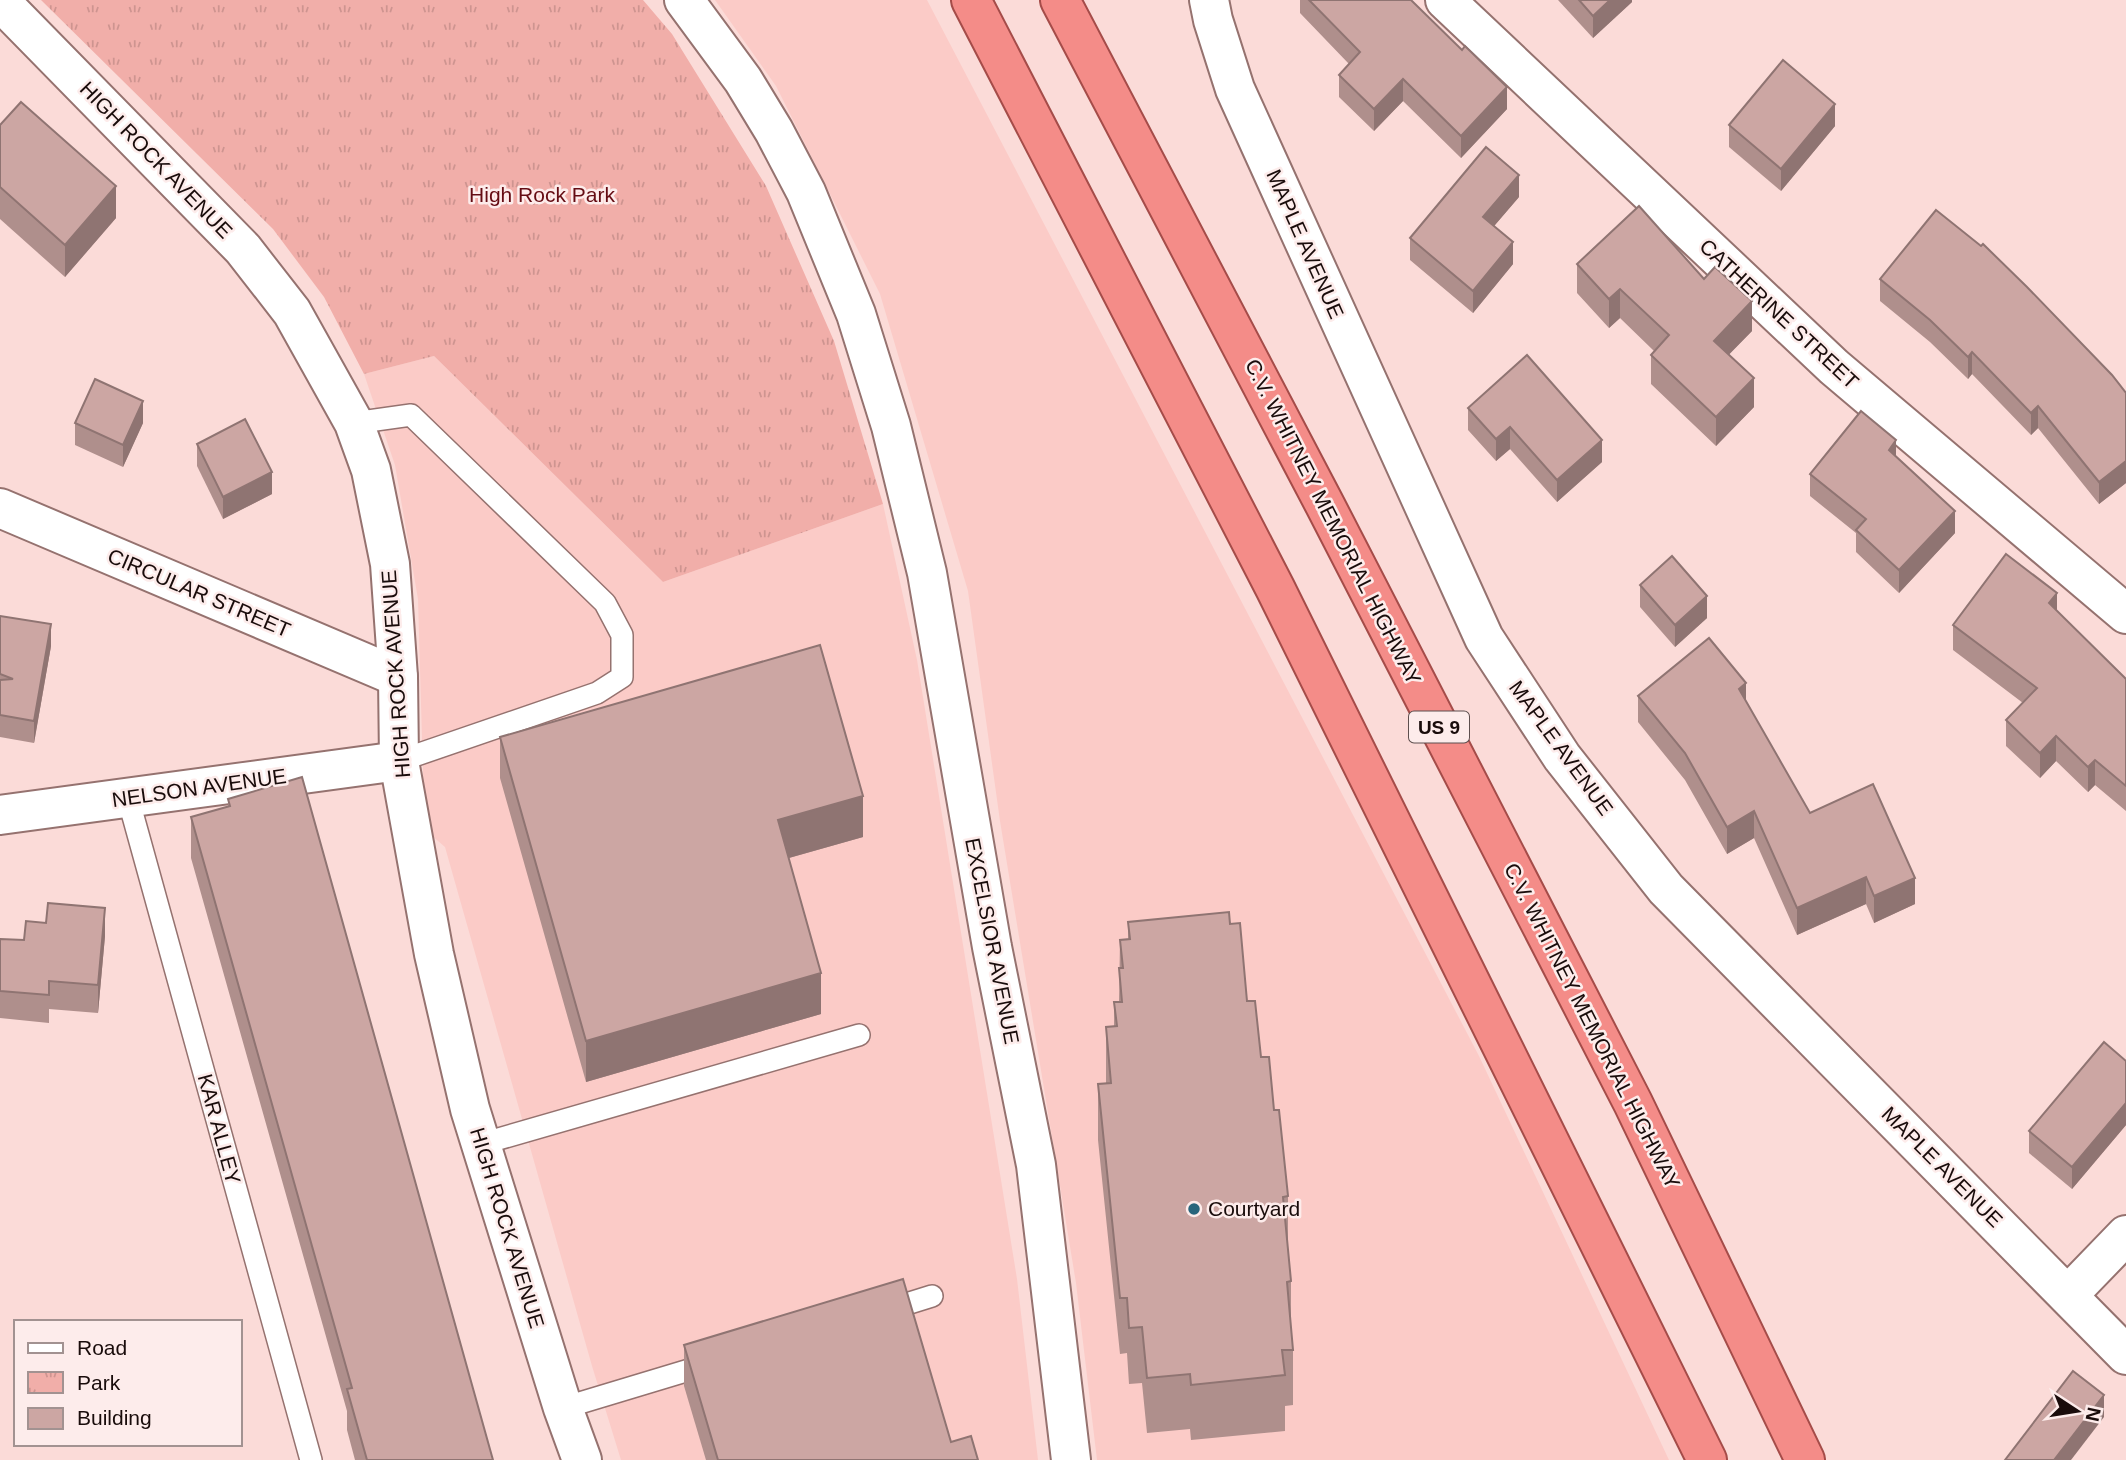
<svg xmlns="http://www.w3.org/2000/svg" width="2126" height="1460" font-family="Arial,sans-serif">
<defs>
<pattern id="park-tufts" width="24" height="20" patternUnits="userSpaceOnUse" patternTransform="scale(1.75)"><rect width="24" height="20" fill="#f1aea9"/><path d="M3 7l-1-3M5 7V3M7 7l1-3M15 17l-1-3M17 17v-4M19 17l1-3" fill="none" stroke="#ce9490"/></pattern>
</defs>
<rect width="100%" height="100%" fill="#fbdbd8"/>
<!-- built -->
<g fill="#fbcbc7">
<path d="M 715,0 L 927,0 L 1479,1056 L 1669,1460 L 1097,1460 L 1076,1283 L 1000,821 L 968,591 L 880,294 L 776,86 Z"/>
<path d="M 434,356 L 663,582 L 883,504 L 917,660 L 1017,1279 L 1038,1460 L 621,1460 L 592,1366 L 445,847 L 431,835 L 424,808 L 418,599 L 395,465 L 364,374 Z"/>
</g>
<!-- park -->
<path fill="url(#park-tufts)" d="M 41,0 L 643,0 L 672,34 L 766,186 L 834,341 L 883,504 L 663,582 L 434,356 L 364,374 L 324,297 L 273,229 Z"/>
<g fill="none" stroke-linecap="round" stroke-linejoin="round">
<!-- service casing -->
<g stroke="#95726f" stroke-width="24">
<g id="service">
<path d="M 354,423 L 411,415 L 605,603 L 622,635 L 622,677 L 597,693 L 399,761"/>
<path d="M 128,798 L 311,1460"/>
<path d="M 481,1144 L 859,1035"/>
<path d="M 884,1311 L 932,1296"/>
<path d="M 563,1408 L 709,1364"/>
</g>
</g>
<!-- minor casing -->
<g stroke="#95726f" stroke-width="42">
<g id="minor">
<path d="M 1209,0 L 1213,20 L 1235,89 L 1484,638 L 1562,757 L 1666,889 L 2126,1355"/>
<path d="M 1445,0 L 1834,367 L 2126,614"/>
<path d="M 2068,1295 L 2126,1235"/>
</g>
</g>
<!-- tertiary casing -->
<g stroke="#95726f" stroke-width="42">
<g id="tertiary">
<path d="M 684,0 L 743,80 L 774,131 L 806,192 L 856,314 L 891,426 L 927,573 L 992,947 L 1036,1165 L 1071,1460"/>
<path d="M 0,1 L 243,249 L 292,312 L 354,423 L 371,470 L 390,564 L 398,677 L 399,761 L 434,954 L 470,1109 L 563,1408 L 582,1460"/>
<path d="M 0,508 L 398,677"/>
<path d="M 0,815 L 399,761"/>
</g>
</g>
<!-- trunk casing -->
<g stroke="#a54c49" stroke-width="42">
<g id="trunk">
<path d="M 971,0 L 1275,588 L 1707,1460"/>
<path d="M 1060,0 L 1325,505 L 1633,1103 L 1805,1460"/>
</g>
</g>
<!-- service -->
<use href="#service" stroke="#fff" stroke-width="21"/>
<!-- minor -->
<use href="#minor" stroke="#fff" stroke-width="38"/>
<!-- tertiary -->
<use href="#tertiary" stroke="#fff" stroke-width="38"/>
<!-- trunk -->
<use href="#trunk" stroke="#f48c88" stroke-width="38"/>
</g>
<!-- wall -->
<g fill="#af8f8c">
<path d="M 1300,0 L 1407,0 L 1507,109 L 1461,158 L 1403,101 L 1374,131 L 1339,97 L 1339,75 L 1349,64 L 1300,13 Z"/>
<path d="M 1558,0 L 1632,0 L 1632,2 L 1593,38 Z"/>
<path d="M 0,125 L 116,218 L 65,277 L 0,219 Z"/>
<path d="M 1729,125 L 1835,126 L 1781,191 L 1729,147 Z"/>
<path d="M 1519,197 L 1494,226 L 1513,264 L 1473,313 L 1410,260 L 1410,238 Z"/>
<path d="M 1577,264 L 1752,331 L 1729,354 L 1754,407 L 1716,446 L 1651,384 L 1651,355 L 1654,351 L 1620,318 L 1609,328 L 1577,293 Z"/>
<path d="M 1880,279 L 2126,393 L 2126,483 L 2099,504 L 2038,428 L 2031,435 L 1972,374 L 1968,379 L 1930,342 L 1880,301 Z"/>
<path d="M 1468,408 L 1602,462 L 1557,502 L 1510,449 L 1496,461 L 1468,430 Z"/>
<path d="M 75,423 L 143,423 L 123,467 L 75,445 Z"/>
<path d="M 197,444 L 272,494 L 223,519 L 197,466 Z"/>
<path d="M 1896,457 L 1955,533 L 1899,593 L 1856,552 L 1856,533 L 1810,496 L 1810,474 Z"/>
<path d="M 1640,585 L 1707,618 L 1675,647 L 1640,607 Z"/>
<path d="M 2057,611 L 2126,679 L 2126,811 L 2095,785 L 2088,792 L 2056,761 L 2040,778 L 2006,746 L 2006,720 L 2023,703 L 1953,650 L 1953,625 Z"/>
<path d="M 0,616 L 51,646 L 34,743 L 0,737 Z"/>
<path d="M 1638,696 L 1746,701 L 1810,813 L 1915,904 L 1874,923 L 1866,904 L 1797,935 L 1754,838 L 1727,854 L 1685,780 L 1638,722 Z"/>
<path d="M 500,737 L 863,837 L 789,858 L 821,1014 L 586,1082 L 500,778 Z"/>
<path d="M 228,799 L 493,1460 L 355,1460 L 347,1430 L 347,1411 L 191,858 L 191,817 L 228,807 Z"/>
<path d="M 1128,922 L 1230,924 L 1247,1001 L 1274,1110 L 1288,1196 L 1288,1251 L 1291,1281 L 1291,1328 L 1293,1350 L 1293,1405 L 1285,1406 L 1285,1431 L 1191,1440 L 1190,1429 L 1147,1433 L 1142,1383 L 1129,1384 L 1127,1353 L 1120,1354 L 1098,1140 L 1098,1084 L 1106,1084 L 1106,1027 L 1114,1027 L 1114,1002 L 1119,1002 L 1120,940 L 1128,939 Z"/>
<path d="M 105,936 L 98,1013 L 49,1009 L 49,1023 L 0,1018 L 0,939 L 24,940 Z"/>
<path d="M 2126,1061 L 2126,1125 L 2072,1189 L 2029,1153 L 2029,1131 Z"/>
<path d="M 684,1345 L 951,1442 L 978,1460 L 706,1460 L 684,1386 Z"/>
</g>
<!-- shaded-wall -->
<g fill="#8f7472">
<path d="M 1610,0 L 1632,0 L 1632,2 L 1593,38 L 1593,16 Z"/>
<path d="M 1403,79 L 1403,101 L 1374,131 L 1374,109 Z"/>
<path d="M 1507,87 L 1507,109 L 1461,158 L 1461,136 Z"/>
<path d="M 1835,104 L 1835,126 L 1781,191 L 1781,169 Z"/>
<path d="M 1519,175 L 1519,197 L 1483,239 L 1483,217 Z"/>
<path d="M 116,186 L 116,218 L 65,277 L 65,245 Z"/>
<path d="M 1513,242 L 1513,264 L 1473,313 L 1473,291 Z"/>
<path d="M 1620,289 L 1620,318 L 1609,328 L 1609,299 Z"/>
<path d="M 1752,301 L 1752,331 L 1714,370 L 1714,341 Z"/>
<path d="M 1972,352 L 1972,374 L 1968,379 L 1968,357 Z"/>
<path d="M 1754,378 L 1754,407 L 1716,446 L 1716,417 Z"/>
<path d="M 143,401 L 143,423 L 123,467 L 123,445 Z"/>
<path d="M 2038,406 L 2038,428 L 2031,435 L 2031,413 Z"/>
<path d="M 1510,427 L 1510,449 L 1496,461 L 1496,439 Z"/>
<path d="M 1602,440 L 1602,462 L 1557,502 L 1557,480 Z"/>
<path d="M 1896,440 L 1896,462 L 1889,450 Z"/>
<path d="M 2126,461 L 2126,483 L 2099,504 L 2099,482 Z"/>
<path d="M 272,472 L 272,494 L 223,519 L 223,497 Z"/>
<path d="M 1955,511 L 1955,533 L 1899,593 L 1899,570 Z"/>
<path d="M 2057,593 L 2057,618 L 2049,603 Z"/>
<path d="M 1707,596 L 1707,618 L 1675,647 L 1675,625 Z"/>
<path d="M 51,624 L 51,646 L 34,743 L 34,721 Z"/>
<path d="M 1746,683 L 1746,710 L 1739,689 Z"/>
<path d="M 2056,736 L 2056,761 L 2040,778 L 2040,753 Z"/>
<path d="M 2095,760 L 2095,785 L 2088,792 L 2088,767 Z"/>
<path d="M 863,796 L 863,837 L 778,861 L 778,820 Z"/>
<path d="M 1754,811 L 1754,838 L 1727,854 L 1727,827 Z"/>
<path d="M 1866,877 L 1866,904 L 1797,935 L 1797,908 Z"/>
<path d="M 1915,878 L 1915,904 L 1874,923 L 1874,896 Z"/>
<path d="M 105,908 L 105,936 L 98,1013 L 98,985 Z"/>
<path d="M 821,973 L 821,1014 L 586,1082 L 586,1041 Z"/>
<path d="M 2126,1103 L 2126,1125 L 2072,1189 L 2072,1167 Z"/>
<path d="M 2104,1395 L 2104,1417 L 2071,1460 L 2054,1460 Z"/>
</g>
<!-- building -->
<g fill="#cca6a3" stroke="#8f7472" stroke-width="2">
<path d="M 1309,0 L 1411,0 L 1462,50 L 1465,46 L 1507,87 L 1461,136 L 1403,79 L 1374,109 L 1339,75 L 1360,52 Z"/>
<path d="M 1579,0 L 1610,0 L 1593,16 Z"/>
<path d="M 1783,60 L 1835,104 L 1781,169 L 1729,125 Z"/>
<path d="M 21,102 L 116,186 L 65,245 L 0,187 L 0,125 Z"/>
<path d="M 1486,147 L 1519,175 L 1483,217 L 1513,242 L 1473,291 L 1410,238 Z"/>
<path d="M 1639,206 L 1704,279 L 1715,267 L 1752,301 L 1714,341 L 1754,378 L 1716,417 L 1651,355 L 1669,335 L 1620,289 L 1609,299 L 1577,264 Z"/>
<path d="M 1936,210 L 1981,246 L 1983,244 L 2027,287 L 2112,375 L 2126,393 L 2126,461 L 2099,482 L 2038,406 L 2031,413 L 1972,352 L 1968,357 L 1930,320 L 1880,279 Z"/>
<path d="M 1527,355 L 1602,440 L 1557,480 L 1510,427 L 1496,439 L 1468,408 Z"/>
<path d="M 95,379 L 143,401 L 123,445 L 75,423 Z"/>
<path d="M 1861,411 L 1896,440 L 1889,450 L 1955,511 L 1899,570 L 1856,530 L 1866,519 L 1810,474 Z"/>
<path d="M 245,419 L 272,472 L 223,497 L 197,444 Z"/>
<path d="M 2006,554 L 2057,593 L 2049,603 L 2126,679 L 2126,786 L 2095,760 L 2088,767 L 2056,736 L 2040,753 L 2006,720 L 2037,688 L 1953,625 Z"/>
<path d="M 1672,556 L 1707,596 L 1675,625 L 1640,585 Z"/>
<path d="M 0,616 L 51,624 L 34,721 L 0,715 L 0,680 L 13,679 L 0,674 Z"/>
<path d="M 1709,638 L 1746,683 L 1739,689 L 1810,813 L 1873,784 L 1915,878 L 1874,896 L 1866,877 L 1797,908 L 1754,811 L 1727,827 L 1685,753 L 1638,696 Z"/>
<path d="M 820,645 L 863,796 L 778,820 L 821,973 L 586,1041 L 500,737 Z"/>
<path d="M 302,777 L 493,1460 L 367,1460 L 347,1389 L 352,1388 L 191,817 L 230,806 L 228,799 Z"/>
<path d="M 48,903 L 105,908 L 98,985 L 49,981 L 49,995 L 0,991 L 0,939 L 24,940 L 26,921 L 46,923 Z"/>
<path d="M 1229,912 L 1230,924 L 1240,923 L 1247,1001 L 1255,1001 L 1261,1057 L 1269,1057 L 1274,1110 L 1279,1110 L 1288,1196 L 1283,1197 L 1291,1281 L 1287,1282 L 1293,1350 L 1282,1350 L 1285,1375 L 1191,1385 L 1190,1374 L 1147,1378 L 1142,1327 L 1129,1328 L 1127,1298 L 1120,1298 L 1098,1084 L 1111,1083 L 1106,1027 L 1117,1026 L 1114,1002 L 1122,1002 L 1119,968 L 1123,968 L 1120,940 L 1130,939 L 1128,922 Z"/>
<path d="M 2104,1042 L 2126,1061 L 2126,1103 L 2072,1167 L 2029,1131 Z"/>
<path d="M 903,1279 L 951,1442 L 971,1436 L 978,1460 L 718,1460 L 684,1345 Z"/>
<path d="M 2073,1371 L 2104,1395 L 2054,1460 L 2005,1460 Z"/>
</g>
<!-- markers -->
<circle fill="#28657c" stroke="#fdeceb" stroke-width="2.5" cx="1194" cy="1209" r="7"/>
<g text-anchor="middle" stroke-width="5" stroke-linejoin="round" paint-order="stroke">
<!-- shield labels -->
<rect fill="#fdeceb" stroke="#5d4f4e" stroke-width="2" x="1409" y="711.5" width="60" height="31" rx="5"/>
<g font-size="19" font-weight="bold" fill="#190c0b">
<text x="1439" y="734">US 9</text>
</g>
<!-- street labels -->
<g font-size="21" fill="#190c0b" stroke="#fdeceb">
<text transform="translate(156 160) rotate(46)" y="7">HIGH ROCK AVENUE</text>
<text transform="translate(1305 244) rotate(66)" y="7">MAPLE AVENUE</text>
<text transform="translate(1779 314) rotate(43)" y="7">CATHERINE STREET</text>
<text transform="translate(1333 522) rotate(63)" y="7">C.V. WHITNEY MEMORIAL HIGHWAY</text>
<text transform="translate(199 593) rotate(23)" y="7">CIRCULAR STREET</text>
<text transform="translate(396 674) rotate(-94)" y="7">HIGH ROCK AVENUE</text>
<text transform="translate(1561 748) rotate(54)" y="7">MAPLE AVENUE</text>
<text transform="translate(199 788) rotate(-8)" y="7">NELSON AVENUE</text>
<text transform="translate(992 941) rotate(79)" y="7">EXCELSIOR AVENUE</text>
<text transform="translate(1592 1026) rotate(63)" y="7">C.V. WHITNEY MEMORIAL HIGHWAY</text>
<text transform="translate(219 1129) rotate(75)" y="7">KAR ALLEY</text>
<text transform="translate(1942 1167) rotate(45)" y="7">MAPLE AVENUE</text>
<text transform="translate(507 1228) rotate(73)" y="7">HIGH ROCK AVENUE</text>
</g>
<!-- park labels -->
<g font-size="21" fill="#650c13" stroke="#fdeceb">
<text x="542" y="202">High Rock Park</text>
</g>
<!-- poi labels -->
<g font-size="21" fill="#190c0b" stroke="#fdeceb" text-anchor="start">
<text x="1208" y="1216">Courtyard</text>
</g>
</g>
<!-- legend -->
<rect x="14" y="1320" width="228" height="126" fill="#fdeceb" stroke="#a29291" stroke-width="2"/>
<rect x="28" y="1343" width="35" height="10" fill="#ffffff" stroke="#a29291" stroke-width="2"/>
<text x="77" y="1355" font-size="21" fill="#190c0b">Road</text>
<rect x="28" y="1372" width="35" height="21" fill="url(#park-tufts)" stroke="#a29291" stroke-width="2"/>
<text x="77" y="1390" font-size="21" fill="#190c0b">Park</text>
<rect x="28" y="1408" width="35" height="21" fill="#cca6a3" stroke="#a29291" stroke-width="2"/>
<text x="77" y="1425" font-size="21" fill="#190c0b">Building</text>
<!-- north arrow -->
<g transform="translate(2077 1411) rotate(102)" stroke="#fdeceb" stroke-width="5" paint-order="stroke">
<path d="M0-5L12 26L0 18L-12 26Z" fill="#190c0b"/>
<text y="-10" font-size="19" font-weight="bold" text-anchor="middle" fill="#190c0b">N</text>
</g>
</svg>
